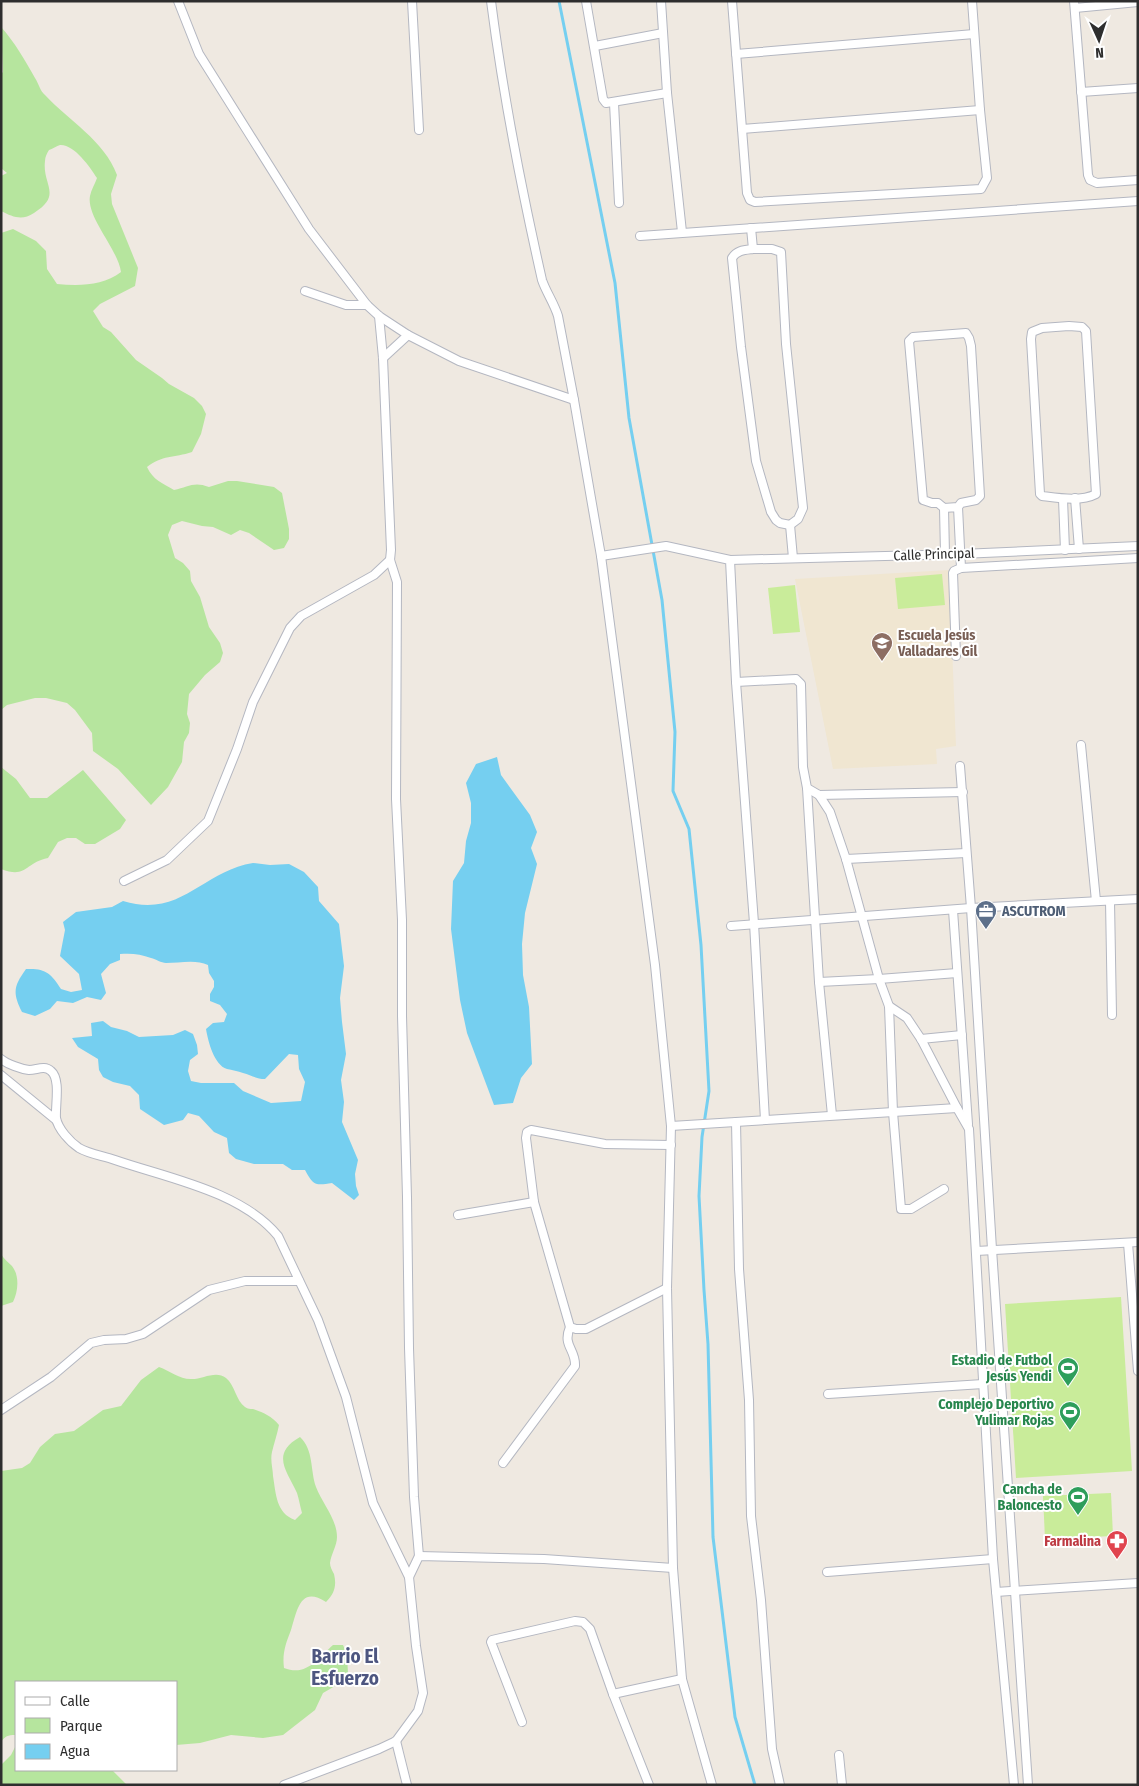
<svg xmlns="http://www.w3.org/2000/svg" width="1139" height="1786" font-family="'Fira Sans Condensed',sans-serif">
<rect width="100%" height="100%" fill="#efe9e1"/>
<!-- education -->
<path fill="#f0e6d1" d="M 949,570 L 956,746 L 936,749 L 937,764 L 833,769 L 795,579 Z"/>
<!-- green -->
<g fill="#b6e59e">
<path d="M 1,27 C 14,41 26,62 35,78 C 39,84 40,91 45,95 C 69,121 104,140 117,175 L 111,194 L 112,204 L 138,268 L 135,286 L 100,304 L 93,311 L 103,327 L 111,332 L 136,360 L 162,378 L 169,384 L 194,398 L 202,406 L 206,414 L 201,434 L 192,452 C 174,458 162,455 147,467 C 153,480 162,483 174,490 C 188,487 194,481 209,487 L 228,481 L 237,481 L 274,487 L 282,493 L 289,529 L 289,539 L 284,548 L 274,550 L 249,533 L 240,530 L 231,535 L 213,527 L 202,526 L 182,521 L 172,525 L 168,535 L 175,558 L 183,563 L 190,571 L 191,581 L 200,597 L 209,627 L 220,643 L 223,653 L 220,662 L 205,675 L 189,694 L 187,714 L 190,723 L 189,733 L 184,742 L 182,762 L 168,787 L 151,805 L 118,769 L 93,751 L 92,733 L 75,710 L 67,703 L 46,698 L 35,698 L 7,705 L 1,710 L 1,233 L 13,229 L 36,241 L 46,251 L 47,269 L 57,284 C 79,286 103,286 121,272 C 118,249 86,217 90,196 C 91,190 95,184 97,178 C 90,167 74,144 60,145 C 57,146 52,149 49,150 C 47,153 45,157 45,161 C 42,185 63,195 34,213 C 22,221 13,217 1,211 L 1,176 L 7,173 L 1,168 L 1,74 L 3,72 Z"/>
<path d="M 1,767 L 16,779 L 30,798 L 47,798 L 83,770 L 126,820 L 120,829 L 95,844 L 85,844 L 76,838 L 67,838 L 58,842 L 48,858 C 24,863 27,879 1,869 Z"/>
<path d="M 1,1254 C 4,1259 8,1262 12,1266 C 20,1276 18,1292 13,1302 L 1,1306 Z"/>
<path d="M 159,1367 C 170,1371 181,1380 192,1379 C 203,1379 216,1370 226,1378 C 235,1385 236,1401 245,1407 C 248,1409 250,1409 253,1409 C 264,1413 271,1416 279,1425 C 277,1435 274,1443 272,1452 C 270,1460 273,1469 273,1476 C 276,1494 276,1513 295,1520 L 302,1513 C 300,1506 299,1499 297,1493 C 287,1471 270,1454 300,1437 C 314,1450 310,1470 316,1487 C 322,1503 337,1519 337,1537 C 337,1546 331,1554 330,1563 C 330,1567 332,1570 334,1574 C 337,1586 334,1594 326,1602 C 300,1585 297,1611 291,1630 C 286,1643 282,1653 284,1668 C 307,1677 318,1658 333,1645 L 343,1645 L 347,1654 L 348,1674 L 342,1682 L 323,1693 L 315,1710 L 283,1735 L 263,1738 L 231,1735 L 200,1743 L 176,1745 L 176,1682 L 16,1682 L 16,1738 L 15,1735 C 8,1735 5,1736 1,1742 L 1,1471 L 22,1468 L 30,1463 L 40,1447 L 55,1434 L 74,1431 L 103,1410 L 121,1406 L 141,1380 Z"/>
<path d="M 16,1745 L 16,1770 L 112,1770 L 127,1785 L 1,1785 L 1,1765 L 11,1755 Z"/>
</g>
<!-- pitch -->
<g fill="#c9ec9a">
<path d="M 942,574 L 945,605 L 898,609 L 895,578 Z"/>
<path d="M 795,585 L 800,632 L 773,634 L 768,588 Z"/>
<path d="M 1121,1297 L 1132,1471 L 1016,1478 L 1005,1304 Z"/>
<path d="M 1111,1493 L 1113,1536 L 1045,1539 L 1043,1496 Z"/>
</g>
<!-- water -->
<g fill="#75cff0">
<path d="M 497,757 L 501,775 L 530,815 L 537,832 L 531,848 L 537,864 L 525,913 L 522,944 L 523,975 L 529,1007 L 532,1064 L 521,1078 L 513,1103 L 494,1105 L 467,1033 L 460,1000 L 451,929 L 453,881 L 464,863 L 466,841 L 471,823 L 471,803 L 466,783 L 476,764 Z"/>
<path d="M 253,863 L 270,865 L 289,864 L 304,872 L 318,887 L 319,901 L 339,924 L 344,966 L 340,998 L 342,1022 L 346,1054 L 341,1080 L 344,1102 L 342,1122 L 358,1160 L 355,1174 L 356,1186 L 359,1195 L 354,1200 L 332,1183 C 315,1186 313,1185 305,1170 L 292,1170 L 283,1164 L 254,1164 L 236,1159 L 229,1153 L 227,1138 L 214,1132 L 199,1116 L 188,1113 L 183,1120 L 164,1125 L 140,1109 L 139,1095 L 130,1086 L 113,1082 L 103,1077 L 99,1070 L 98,1059 L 78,1047 L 72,1038 L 92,1036 L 91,1023 L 103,1021 L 111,1027 L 127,1031 L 139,1037 L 173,1035 L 185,1030 L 193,1034 L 197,1045 L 198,1054 L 190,1060 L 188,1071 L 191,1081 L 201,1083 L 234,1083 L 243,1091 L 271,1103 L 301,1101 L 305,1082 L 299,1069 L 298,1055 L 289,1054 L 265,1079 C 256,1079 251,1075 243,1073 C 238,1071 232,1070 227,1069 C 214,1065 208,1041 206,1029 L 213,1023 L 224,1022 L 227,1014 L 220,1005 L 210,1001 L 210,994 L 214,987 L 214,981 L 209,973 L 208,965 C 196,959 179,963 166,963 C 161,963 156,959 151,958 C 141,954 131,953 120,954 L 120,960 L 110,964 L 101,974 L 106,993 L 101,1000 L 87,997 L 73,1003 L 57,1001 L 50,1009 L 35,1016 L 22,1012 C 12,992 14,986 26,969 C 45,968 51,973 61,989 L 71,992 L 82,990 L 79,974 L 60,956 L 65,930 L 63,922 L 76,912 L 112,907 L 123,901 C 181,919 202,871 253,863 Z"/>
</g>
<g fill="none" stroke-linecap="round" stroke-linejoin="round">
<!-- stream -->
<path stroke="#75cff0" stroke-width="3" d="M 559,1 L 615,283 L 629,418 L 662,600 L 675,732 L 673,791 L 689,829 L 701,945 L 709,1091 L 702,1137 L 699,1196 L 704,1290 L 708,1344 L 713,1537 L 735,1717 L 755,1785"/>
<!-- minor casing -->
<g stroke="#b4b7c1" stroke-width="10">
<g id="minor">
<path d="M 178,1 L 199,54 L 309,229 L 367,305 L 379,316 L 408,335 L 459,361 L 574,400"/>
<path d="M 412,1 L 419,130"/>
<path d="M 491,1 C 503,95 521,187 542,280 C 546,292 554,303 558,316 L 574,400 L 601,556 L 655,965 L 671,1126 L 667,1288 L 673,1568 L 682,1679 L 712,1785"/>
<path d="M 586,1 L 603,99 L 606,103 L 667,93"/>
<path d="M 661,1 L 667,93 L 682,232"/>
<path d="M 732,1 L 747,193 L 750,200 L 755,202 L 981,189 L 987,178 L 980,110 L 972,1"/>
<path d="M 1074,1 L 1088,175 L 1090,180 L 1097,183 L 1138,180"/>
<path d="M 1075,8 L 1138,2"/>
<path d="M 595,46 L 663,33"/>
<path d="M 736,54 L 974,34"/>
<path d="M 1081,92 L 1138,88"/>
<path d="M 614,103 L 619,203"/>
<path d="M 742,129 L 980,110"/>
<path d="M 751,228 L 753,249 C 745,250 737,250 732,258 L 741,347 L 756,461 L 771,512 L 776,520 L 780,523 L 790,525 L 798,519 L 803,508 L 786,344 L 781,252 L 772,249 L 753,249"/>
<path d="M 640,236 L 1138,201"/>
<path d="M 305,291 L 346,305 L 367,305"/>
<path d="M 379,316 L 383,358 L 391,550 L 390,560 L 397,582 L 396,799 L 402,920 L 402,1016 L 407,1197 L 409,1348 L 414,1497 L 419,1556"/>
<path d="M 1069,326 L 1082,327 L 1086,331 L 1096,494 C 1081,502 1058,498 1042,496 L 1040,494 L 1031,339 L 1032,332 L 1042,328 Z"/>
<path d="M 383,358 L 408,335"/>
<path d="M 1075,498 L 1079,549"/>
<path d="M 1063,499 L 1065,550"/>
<path d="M 944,508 L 945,554"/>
<path d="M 790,525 L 793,558"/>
<path d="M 601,556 L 666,546 L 730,560 L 736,682 L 754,923 L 765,1120"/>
<path d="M 730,560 L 961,554 L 1138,546"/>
<path d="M 961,568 L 1138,558"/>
<path d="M 956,656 L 953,573 L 954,571 L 961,568 L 958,507 L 961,503 L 976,500 L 980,496 L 971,346 L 969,338 L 966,333 L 913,337 L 909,341 L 923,500 L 932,503 L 938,503 L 944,508 L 958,507"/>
<path d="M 736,682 L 796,679 L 801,684 L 803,767 L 807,788 L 819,795 L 963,792"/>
<path d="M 1081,745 L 1096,901"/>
<path d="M 960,766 L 971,908 L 992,1249 L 1028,1785"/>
<path d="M 807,788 L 819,982 L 832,1115"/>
<path d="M 819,795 L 830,812 L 846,859 L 879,979 L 889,1006 L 893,1112 L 901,1209 L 911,1209 L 944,1189"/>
<path d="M 846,859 L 966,853"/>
<path d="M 124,881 L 167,860 L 208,821 L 237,749 L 253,702 L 290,628 L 301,616 L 374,575 L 390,560"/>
<path d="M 1110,901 L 1112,1015"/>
<path d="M 953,910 L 968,1124"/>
<path d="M 731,926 L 971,908 L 1138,899"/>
<path d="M 819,982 L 879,979 L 957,973"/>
<path d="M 921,1039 L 962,1035"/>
<path d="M 1,1059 C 7,1064 21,1069 29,1070 C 37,1070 44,1065 51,1071 C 61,1079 55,1106 56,1118 C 58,1129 70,1142 79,1148 C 89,1154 104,1156 115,1160 C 167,1178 241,1191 278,1236 L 318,1320 L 346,1397 L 373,1503 L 409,1577"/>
<path d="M 1,1075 L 56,1120"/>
<path d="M 957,1108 L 969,1129 L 993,1559 L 1014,1785"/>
<path d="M 736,1122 L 739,1269 L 749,1400 L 751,1516 L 761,1600 L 772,1749 L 780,1785"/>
<path d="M 671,1126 L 957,1108 L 921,1039 L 907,1018 L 889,1006"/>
<path d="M 458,1215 L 534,1202"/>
<path d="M 1128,1243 L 1138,1371"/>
<path d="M 976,1251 L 1138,1242"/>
<path d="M 667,1288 L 586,1329 L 576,1329 L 570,1327 L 534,1202 L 526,1138 L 527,1132 L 531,1130 L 605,1144 L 671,1145"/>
<path d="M 828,1394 L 983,1384"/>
<path d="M 1,1410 L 51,1377 L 91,1343 L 104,1340 L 126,1339 L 143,1334 L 209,1290 L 245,1281 L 299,1281"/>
<path d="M 503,1463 L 575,1366 C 576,1349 562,1346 570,1327"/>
<path d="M 827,1572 L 993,1559"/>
<path d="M 996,1592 L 1138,1583"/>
<path d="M 613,1694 L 682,1679"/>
<path d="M 522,1722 L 491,1642 L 492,1640 L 575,1621 L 583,1622 L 590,1629 L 613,1694 L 649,1785"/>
<path d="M 396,1741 L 407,1785"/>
<path d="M 839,1755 L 842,1785"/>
<path d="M 284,1785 L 379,1749 L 396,1741 L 418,1711 L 423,1693 L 416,1646 L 409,1577 L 419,1556 L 544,1559 L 673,1568"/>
</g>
</g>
<!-- minor -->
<use href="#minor" stroke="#fff" stroke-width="8"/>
</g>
<!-- icons -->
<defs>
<g id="school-pin" transform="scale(1.125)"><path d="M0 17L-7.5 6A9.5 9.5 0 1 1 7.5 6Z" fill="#8d6e63" stroke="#fff"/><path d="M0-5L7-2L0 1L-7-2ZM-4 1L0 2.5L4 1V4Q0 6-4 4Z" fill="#fff"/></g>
<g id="office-pin" transform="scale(1.125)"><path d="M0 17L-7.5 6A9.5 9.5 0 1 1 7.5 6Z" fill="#5c6f8a" stroke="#fff"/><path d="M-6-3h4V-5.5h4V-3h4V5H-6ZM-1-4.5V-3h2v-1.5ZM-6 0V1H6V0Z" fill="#fff"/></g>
<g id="stadium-pin" transform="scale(1.125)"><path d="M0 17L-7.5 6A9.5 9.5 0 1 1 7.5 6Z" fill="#2e9e5b" stroke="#fff"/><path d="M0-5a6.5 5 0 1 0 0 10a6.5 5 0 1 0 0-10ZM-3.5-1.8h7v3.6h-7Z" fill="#fff"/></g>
<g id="pharmacy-pin" transform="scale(1.125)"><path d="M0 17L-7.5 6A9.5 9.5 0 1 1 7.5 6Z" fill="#e0444e" stroke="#fff"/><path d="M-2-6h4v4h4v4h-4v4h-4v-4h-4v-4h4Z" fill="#fff"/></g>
</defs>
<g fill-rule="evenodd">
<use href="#school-pin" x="882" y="643"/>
<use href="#office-pin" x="986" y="911"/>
<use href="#stadium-pin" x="1068" y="1368"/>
<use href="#stadium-pin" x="1070" y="1412"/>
<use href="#stadium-pin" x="1078" y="1497"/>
<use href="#pharmacy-pin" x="1117" y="1541"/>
</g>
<g text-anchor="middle" stroke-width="4" stroke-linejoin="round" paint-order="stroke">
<!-- street labels -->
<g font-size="14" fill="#2e2e2e" stroke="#fff">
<text transform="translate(934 554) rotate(-2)" y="5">Calle Principal</text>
</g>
<!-- education labels -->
<g font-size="14" font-weight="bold" fill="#785e54" stroke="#fff" text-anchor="start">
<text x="898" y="640">Escuela Jesús<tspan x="898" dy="16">Valladares Gil</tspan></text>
</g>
<!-- service labels -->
<g font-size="14" font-weight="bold" fill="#4e5e75" stroke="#fff" text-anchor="start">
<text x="1002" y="916">ASCUTROM</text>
</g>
<!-- leisure labels -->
<g font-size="14" font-weight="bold" fill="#27864d" stroke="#fff" text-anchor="end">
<text x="1052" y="1365">Estadio de Futbol<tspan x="1052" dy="16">Jesús Yendi</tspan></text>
<text x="1054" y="1409">Complejo Deportivo<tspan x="1054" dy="16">Yulimar Rojas</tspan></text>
<text x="1062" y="1494">Cancha de<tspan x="1062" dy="16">Baloncesto</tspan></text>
</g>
<!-- health labels -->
<g font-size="14" font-weight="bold" fill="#be3a42" stroke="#fff" text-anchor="end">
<text x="1101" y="1546">Farmalina</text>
</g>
<!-- district labels -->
<g font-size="19" font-weight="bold" fill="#4d5680" stroke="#fff">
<text x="345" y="1663">Barrio El<tspan x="345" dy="22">Esfuerzo</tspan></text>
</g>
</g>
<!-- border -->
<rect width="1139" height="1786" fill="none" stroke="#2e2e2e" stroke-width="5"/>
<!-- legend -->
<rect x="15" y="1681" width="162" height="90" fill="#ffffff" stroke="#ababab"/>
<rect x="25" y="1697" width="25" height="8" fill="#ffffff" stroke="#ababab"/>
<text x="60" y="1706" font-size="15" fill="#2e2e2e">Calle</text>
<rect x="25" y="1718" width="25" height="15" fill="#b6e59e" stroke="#ababab"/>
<text x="60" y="1731" font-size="15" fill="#2e2e2e">Parque</text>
<rect x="25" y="1744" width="25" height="15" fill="#75cff0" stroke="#ababab"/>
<text x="60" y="1756" font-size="15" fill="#2e2e2e">Agua</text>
<!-- north arrow -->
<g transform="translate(1099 40) rotate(177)" stroke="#ffffff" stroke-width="4" paint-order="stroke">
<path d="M0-4L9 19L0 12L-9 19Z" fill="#2e2e2e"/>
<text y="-8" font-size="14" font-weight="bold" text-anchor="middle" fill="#2e2e2e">N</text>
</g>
</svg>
